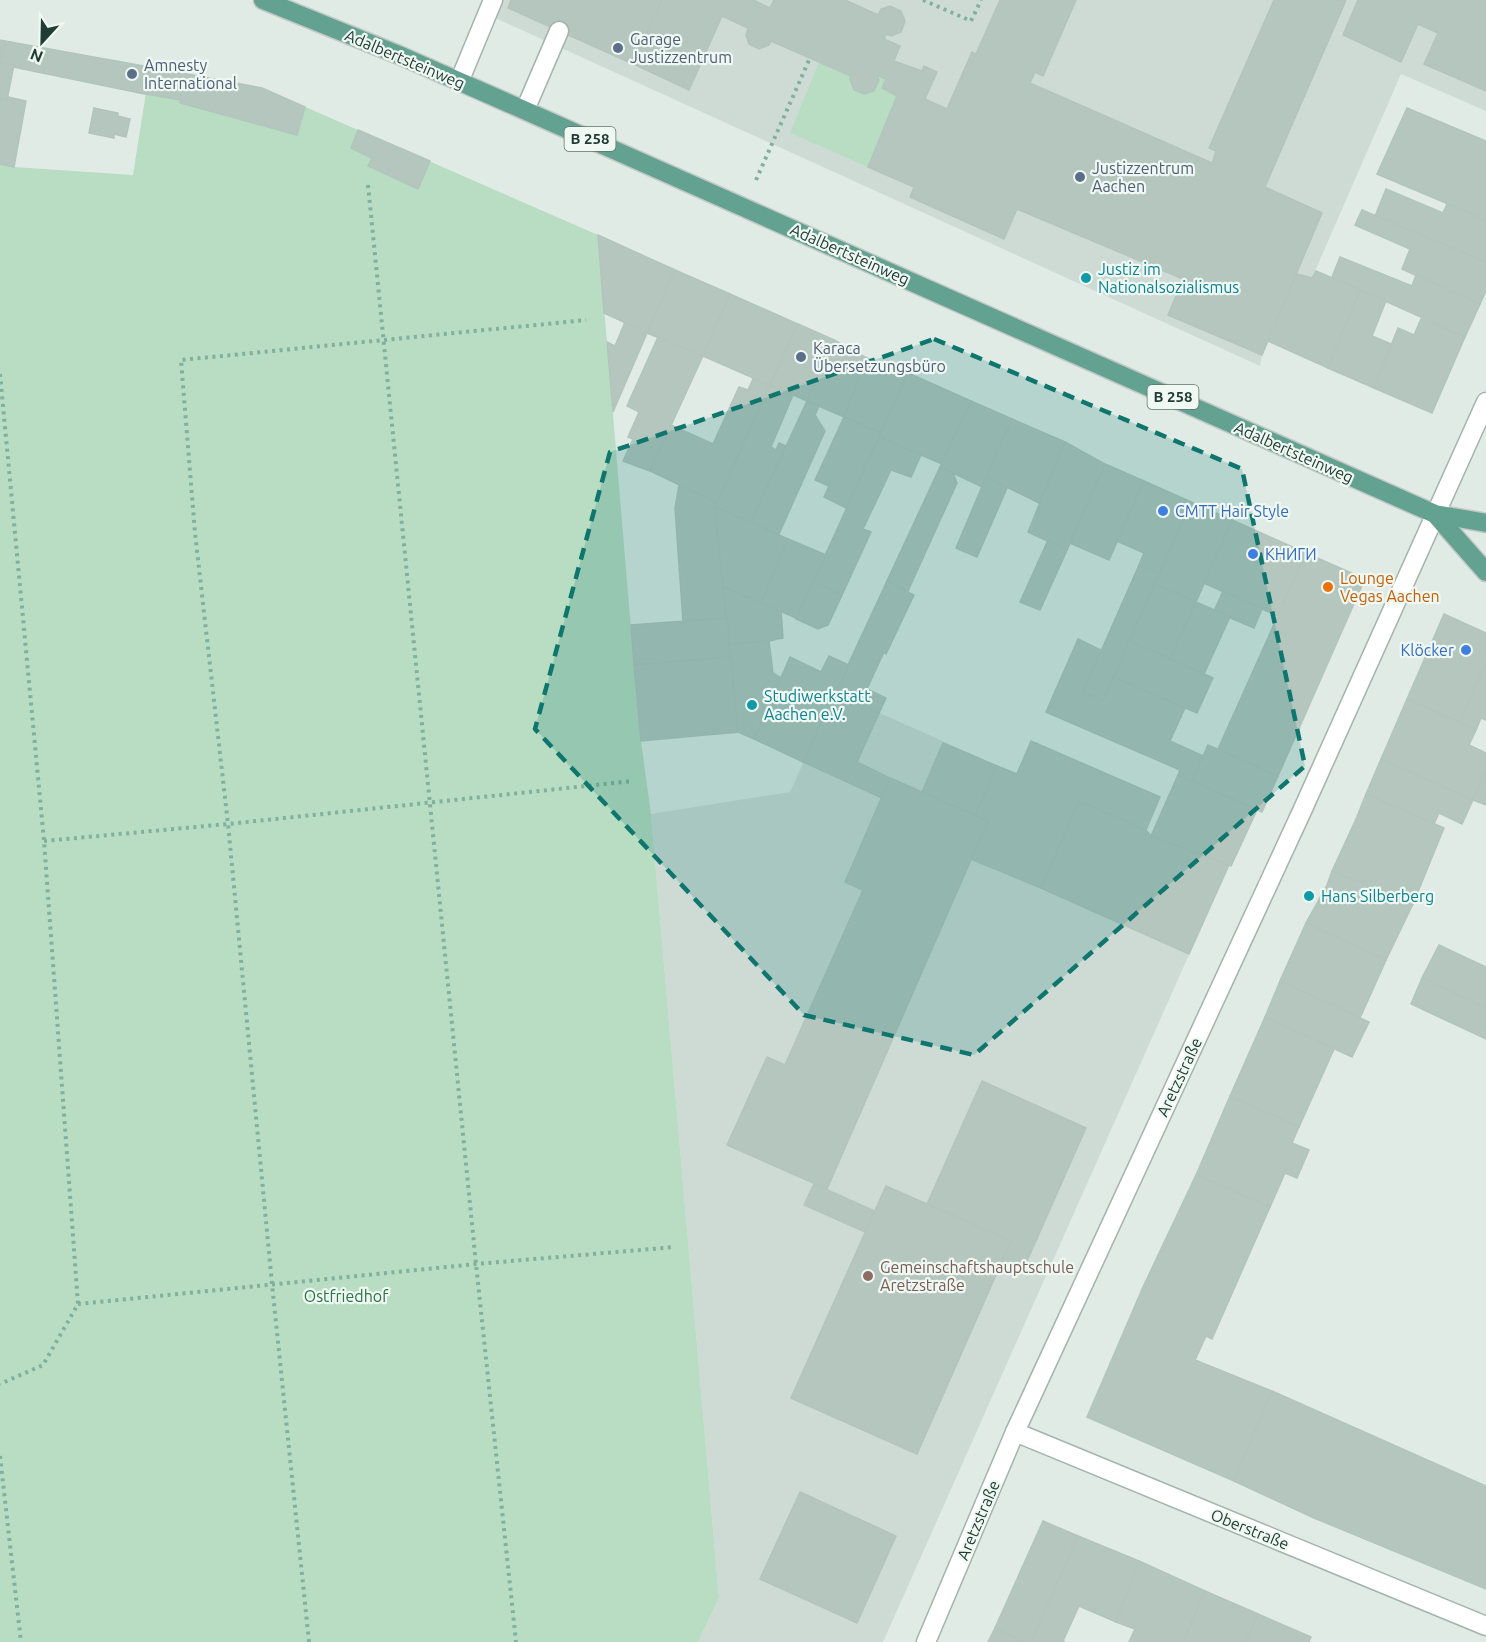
<svg xmlns="http://www.w3.org/2000/svg" width="1486" height="1642" font-family="Ubuntu,sans-serif">
<rect width="100%" height="100%" fill="#e0ebe6"/>
<!-- built -->
<g fill="#cedbd5">
<path d="M 484,0 L 1486,0 L 1486,111 L 1401,74 L 1312,278 L 1296,275 L 1262,355 L 1260,366 L 480,11 Z"/>
<path d="M 835,693 L 1016,774 L 1031,741 L 1146,829 L 1151,836 L 1229,865 L 883,1642 L 698,1642 L 719,1598 L 651,814 L 790,792 Z"/>
</g>
<!-- green -->
<g fill="#b8ddc2">
<path d="M 819,62 L 851,76 L 850,79 L 854,90 L 864,94 L 874,91 L 879,80 L 877,75 L 886,79 L 882,88 L 897,96 L 868,167 L 790,133 Z"/>
<path d="M 150,67 L 262,88 L 598,235 L 634,665 L 641,741 L 651,814 L 719,1598 L 698,1642 L 0,1642 L 0,164 L 14,167 L 133,175 Z"/>
</g>
<!-- building -->
<g fill="#b5c6bf" stroke="#b2c5bd" stroke-width="1.5">
<path d="M 511,0 L 662,0 L 633,64 L 508,8 Z"/>
<path d="M 662,0 L 753,0 L 770,8 L 774,0 L 845,0 L 878,15 L 881,9 L 890,6 L 901,11 L 905,21 L 901,32 L 891,36 L 886,34 L 884,39 L 900,46 L 894,61 L 922,71 L 924,66 L 937,72 L 925,99 L 947,109 L 972,52 L 976,54 L 1000,0 L 1076,0 L 1043,76 L 1035,72 L 1030,83 L 1212,163 L 1216,151 L 1209,148 L 1274,0 L 1346,0 L 1265,187 L 1322,213 L 1262,355 L 1168,315 L 1183,279 L 1017,209 L 1004,239 L 910,197 L 914,187 L 868,167 L 897,96 L 882,88 L 886,79 L 877,75 L 879,80 L 874,91 L 864,94 L 854,90 L 850,79 L 851,76 L 771,41 L 769,45 L 759,49 L 749,44 L 746,35 L 748,28 L 722,16 L 689,90 L 633,64 Z"/>
<path d="M 1358,0 L 1486,0 L 1486,91 L 1424,64 L 1438,33 L 1418,24 L 1401,62 L 1343,35 Z"/>
<path d="M 0,40 L 5,41 L 1,63 L 14,65 L 7,100 L 0,99 Z"/>
<path d="M 5,41 L 150,67 L 145,94 L 13,67 L 14,65 L 1,63 Z"/>
<path d="M 150,67 L 262,88 L 305,107 L 297,135 L 180,103 L 181,100 L 145,94 Z"/>
<path d="M 8,97 L 26,101 L 14,167 L 0,164 L 0,99 L 7,100 Z"/>
<path d="M 94,108 L 118,113 L 118,116 L 130,119 L 126,137 L 114,134 L 114,138 L 89,133 Z"/>
<path d="M 1407,108 L 1486,141 L 1486,220 L 1377,174 Z"/>
<path d="M 358,130 L 430,161 L 418,189 L 368,166 L 372,158 L 351,148 Z"/>
<path d="M 1386,189 L 1443,213 L 1447,204 L 1486,220 L 1486,262 L 1375,216 Z"/>
<path d="M 1362,210 L 1486,262 L 1486,291 L 1480,304 L 1402,269 L 1410,249 L 1355,225 Z"/>
<path d="M 598,235 L 675,270 L 647,333 L 604,313 Z"/>
<path d="M 1340,257 L 1412,286 L 1416,275 L 1480,304 L 1465,337 L 1332,277 Z"/>
<path d="M 675,270 L 730,294 L 703,356 L 647,333 Z"/>
<path d="M 1316,271 L 1360,290 L 1328,368 L 1268,341 L 1297,274 L 1312,278 Z"/>
<path d="M 1360,290 L 1386,301 L 1372,336 L 1391,344 L 1374,388 L 1328,368 Z"/>
<path d="M 730,294 L 798,324 L 769,385 L 703,356 Z"/>
<path d="M 1421,319 L 1465,337 L 1432,413 L 1374,388 L 1398,328 L 1414,335 Z"/>
<path d="M 625,322 L 647,333 L 613,412 L 607,342 L 615,346 Z"/>
<path d="M 798,324 L 834,340 L 807,401 L 770,385 Z"/>
<path d="M 658,337 L 703,356 L 650,471 L 623,461 L 633,439 L 628,437 L 639,412 L 627,406 Z"/>
<path d="M 834,340 L 867,358 L 844,417 L 807,401 Z"/>
<path d="M 867,358 L 908,373 L 881,433 L 844,417 Z"/>
<path d="M 908,373 L 971,401 L 942,464 L 879,437 Z"/>
<path d="M 753,379 L 769,385 L 717,503 L 650,471 L 671,425 L 713,444 L 739,387 L 748,390 Z"/>
<path d="M 770,385 L 793,395 L 771,447 L 776,450 L 779,443 L 786,446 L 751,522 L 715,507 Z"/>
<path d="M 807,401 L 819,406 L 815,415 L 825,431 L 779,534 L 751,522 Z"/>
<path d="M 971,401 L 1012,419 L 982,487 L 940,467 Z"/>
<path d="M 844,417 L 881,433 L 846,508 L 824,497 L 829,486 L 815,480 Z"/>
<path d="M 1012,419 L 1065,442 L 1039,503 L 986,477 Z"/>
<path d="M 879,437 L 921,455 L 911,477 L 891,470 L 863,529 L 871,532 L 842,595 L 813,582 Z"/>
<path d="M 1065,442 L 1105,464 L 1067,550 L 1028,532 Z"/>
<path d="M 1105,464 L 1144,481 L 1109,560 L 1070,543 Z"/>
<path d="M 940,467 L 953,473 L 957,483 L 908,591 L 887,581 Z"/>
<path d="M 986,477 L 1007,488 L 977,557 L 956,548 Z"/>
<path d="M 1144,481 L 1191,502 L 1159,574 L 1139,565 L 1144,553 L 1117,541 Z"/>
<path d="M 679,485 L 717,503 L 715,507 L 727,618 L 683,621 L 675,508 Z"/>
<path d="M 1191,502 L 1232,520 L 1196,602 L 1155,584 Z"/>
<path d="M 715,507 L 788,539 L 761,603 L 723,587 Z"/>
<path d="M 1232,520 L 1306,553 L 1278,616 L 1204,583 Z"/>
<path d="M 788,539 L 826,555 L 796,618 L 761,603 Z"/>
<path d="M 1048,540 L 1067,550 L 1040,610 L 1020,602 Z"/>
<path d="M 1306,553 L 1365,579 L 1278,776 L 1218,749 Z"/>
<path d="M 1139,565 L 1159,574 L 1103,701 L 1083,692 Z"/>
<path d="M 887,581 L 914,595 L 886,654 L 884,652 L 867,689 L 886,698 L 879,713 L 835,693 Z"/>
<path d="M 813,582 L 842,595 L 828,625 L 818,629 L 796,619 Z"/>
<path d="M 1155,584 L 1196,602 L 1170,659 L 1129,641 Z"/>
<path d="M 723,587 L 781,611 L 783,638 L 769,641 L 729,644 Z"/>
<path d="M 1223,591 L 1262,609 L 1254,628 L 1214,611 Z"/>
<path d="M 1196,602 L 1230,617 L 1204,674 L 1170,659 Z"/>
<path d="M 1444,614 L 1486,633 L 1486,662 L 1460,722 L 1407,699 Z"/>
<path d="M 727,618 L 731,657 L 634,665 L 631,625 Z"/>
<path d="M 1078,639 L 1101,650 L 1083,692 L 1103,701 L 1114,677 L 1185,708 L 1170,741 L 1203,756 L 1192,781 L 1178,775 L 1180,770 L 1046,712 Z"/>
<path d="M 769,641 L 773,673 L 781,678 L 754,739 L 738,732 L 729,644 Z"/>
<path d="M 1129,641 L 1213,678 L 1197,713 L 1114,677 Z"/>
<path d="M 829,656 L 849,665 L 803,762 L 754,739 L 790,657 L 821,672 Z"/>
<path d="M 731,657 L 738,732 L 641,741 L 634,665 Z"/>
<path d="M 1486,662 L 1486,720 L 1481,718 L 1476,730 L 1460,722 Z"/>
<path d="M 835,693 L 879,713 L 857,762 L 890,778 L 882,798 L 803,762 Z"/>
<path d="M 1407,699 L 1476,730 L 1469,745 L 1486,753 L 1486,771 L 1473,800 L 1381,759 Z"/>
<path d="M 1031,741 L 1160,797 L 1146,830 L 1079,801 L 1041,888 L 971,859 L 988,821 L 975,815 L 997,766 L 1017,774 Z"/>
<path d="M 943,743 L 997,766 L 975,815 L 922,792 Z"/>
<path d="M 1208,745 L 1278,776 L 1262,812 L 1192,781 Z"/>
<path d="M 1381,759 L 1473,800 L 1462,824 L 1439,813 L 1434,824 L 1366,794 Z"/>
<path d="M 1486,771 L 1486,805 L 1473,800 Z"/>
<path d="M 1178,775 L 1257,810 L 1231,866 L 1151,836 Z"/>
<path d="M 890,778 L 988,821 L 827,1189 L 727,1145 L 767,1057 L 785,1065 L 863,890 L 845,882 Z"/>
<path d="M 1366,794 L 1444,828 L 1413,904 L 1332,871 L 1356,819 Z"/>
<path d="M 1079,801 L 1146,830 L 1151,836 L 1229,865 L 1189,954 L 1041,888 Z"/>
<path d="M 1332,871 L 1413,904 L 1386,960 L 1306,923 L 1327,885 Z"/>
<path d="M 1306,923 L 1386,960 L 1360,1018 L 1280,981 Z"/>
<path d="M 1439,945 L 1486,967 L 1486,1008 L 1422,978 Z"/>
<path d="M 1422,978 L 1486,1008 L 1486,1039 L 1411,1004 Z"/>
<path d="M 1280,981 L 1369,1022 L 1352,1057 L 1265,1017 Z"/>
<path d="M 1265,1017 L 1334,1049 L 1299,1127 L 1230,1096 Z"/>
<path d="M 982,1081 L 1086,1128 L 1023,1270 L 1002,1261 L 1011,1241 L 927,1204 Z"/>
<path d="M 1230,1096 L 1299,1127 L 1292,1143 L 1309,1150 L 1297,1178 L 1285,1173 L 1270,1207 L 1196,1175 Z"/>
<path d="M 1196,1175 L 1270,1207 L 1212,1339 L 1206,1336 L 1195,1360 L 1272,1391 L 1234,1481 L 1087,1417 L 1143,1287 Z"/>
<path d="M 814,1184 L 875,1211 L 865,1232 L 804,1205 Z"/>
<path d="M 886,1186 L 1011,1241 L 917,1454 L 791,1398 Z"/>
<path d="M 1272,1391 L 1486,1486 L 1486,1589 L 1314,1518 L 1234,1481 Z"/>
<path d="M 800,1492 L 896,1536 L 857,1623 L 760,1579 Z"/>
<path d="M 1043,1521 L 1078,1536 L 1031,1642 L 1023,1642 L 995,1628 Z"/>
<path d="M 1078,1536 L 1139,1561 L 1116,1622 L 1079,1606 L 1063,1641 L 1065,1642 L 1031,1642 Z"/>
<path d="M 1139,1561 L 1205,1591 L 1183,1642 L 1129,1642 L 1135,1629 L 1116,1622 Z"/>
<path d="M 1205,1591 L 1258,1614 L 1246,1642 L 1183,1642 Z"/>
<path d="M 1258,1614 L 1311,1637 L 1309,1642 L 1246,1642 Z"/>
<path d="M 995,1628 L 1023,1642 L 988,1642 Z"/>
</g>
<g fill="none" stroke-linecap="round" stroke-linejoin="round">
<!-- service casing -->
<g stroke="#a3b3ad" stroke-width="21">
<g id="service">
<path d="M 459,82 L 493,0"/>
<path d="M 525,110 L 559,31"/>
</g>
</g>
<!-- minor casing -->
<g stroke="#a3b3ad" stroke-width="21">
<g id="minor">
<path d="M 1015,1432 L 1486,1626"/>
<path d="M 926,1642 L 1015,1432 L 1302,811 L 1486,402"/>
</g>
</g>
<!-- primary casing -->
<g stroke="#c1c8c6" stroke-width="21">
<g id="primary">
<path d="M 263,0 L 399,55 L 508,103 L 1435,514 L 1486,523"/>
<path d="M 1435,514 L 1486,572"/>
</g>
</g>
<!-- path -->
<g stroke="#80b0a0" stroke-width="4" stroke-dasharray="3 4.5" stroke-linecap="butt">
<path d="M 923,0 L 971,21 L 981,0"/>
<path d="M 756,180 L 810,58"/>
<path d="M 368,185 L 476,1264 L 516,1642"/>
<path d="M 0,374 L 44,841 L 78,1304 L 43,1365 L 0,1384"/>
<path d="M 44,841 L 228,824 L 633,781"/>
<path d="M 78,1304 L 476,1264 L 675,1247"/>
<path d="M 0,1456 L 21,1642"/>
<path d="M 309,1642 L 272,1284 L 228,824 L 195,533 L 181,360 L 586,320"/>
</g>
<!-- service -->
<use href="#service" stroke="#fff" stroke-width="18"/>
<!-- minor -->
<use href="#minor" stroke="#fff" stroke-width="18"/>
<!-- primary -->
<use href="#primary" stroke="#63a291" stroke-width="18"/>
</g>
<!-- marked area -->
<path fill="#0f766e" fill-opacity="0.2" stroke="#0f766e" stroke-width="4.5" stroke-dasharray="12 8" stroke-linejoin="round" d="M 934,339 L 1242,469 L 1305,766 L 974,1055 L 804,1015 L 535,729 L 610,452 Z"/>
<!-- markers -->
<g fill="#5c6f8a" stroke="#f0f8f4" stroke-width="2">
<circle cx="618" cy="48" r="6"/>
<circle cx="132" cy="74" r="6"/>
<circle cx="1080" cy="177" r="6"/>
<circle cx="801" cy="357" r="6"/>
</g>
<g fill="#0f9aa8" stroke="#f0f8f4" stroke-width="2">
<circle cx="1086" cy="278" r="6"/>
<circle cx="752" cy="705" r="6"/>
<circle cx="1309" cy="896" r="6"/>
</g>
<g fill="#3f7fe0" stroke="#f0f8f4" stroke-width="2">
<circle cx="1163" cy="511" r="6"/>
<circle cx="1253" cy="554" r="6"/>
<circle cx="1466" cy="650" r="6"/>
</g>
<circle fill="#e8710a" stroke="#f0f8f4" stroke-width="2" cx="1328" cy="587" r="6"/>
<circle fill="#8d6e63" stroke="#f0f8f4" stroke-width="2" cx="868" cy="1276" r="6"/>
<g text-anchor="middle" stroke-width="4.5" stroke-linejoin="round" paint-order="stroke">
<!-- shield labels -->
<g fill="#f0f8f4" stroke="#5e746e" stroke-width="1.5">
<rect x="564.5" y="127" width="51" height="24" rx="4.5"/>
<rect x="1147.5" y="385" width="51" height="24" rx="4.5"/>
</g>
<g font-size="15" font-weight="bold" fill="#203c34">
<text x="590" y="144">B 258</text>
<text x="1173" y="402">B 258</text>
</g>
<!-- service labels -->
<g font-size="16" fill="#4e5e75" stroke="#f0f8f4" text-anchor="start">
<text x="630" y="45">Garage<tspan x="630" dy="18">Justizzentrum</tspan></text>
<text x="144" y="71">Amnesty<tspan x="144" dy="18">International</tspan></text>
<text x="1092" y="174">Justizzentrum<tspan x="1092" dy="18">Aachen</tspan></text>
<text x="813" y="354">Karaca<tspan x="813" dy="18">Übersetzungsbüro</tspan></text>
</g>
<!-- street labels -->
<g font-size="16" fill="#203c34" stroke="#f0f8f4">
<text transform="translate(405 59) rotate(23)" y="6">Adalbertsteinweg</text>
<text transform="translate(850 254) rotate(24)" y="6">Adalbertsteinweg</text>
<text transform="translate(1294 452) rotate(24)" y="6">Adalbertsteinweg</text>
<text transform="translate(1179 1077) rotate(-65)" y="6">Aretzstraße</text>
<text transform="translate(978 1520) rotate(-67)" y="6">Aretzstraße</text>
<text transform="translate(1250 1529) rotate(22)" y="6">Oberstraße</text>
</g>
<!-- culture labels -->
<g font-size="16" fill="#0d838f" stroke="#f0f8f4" text-anchor="start">
<text x="1098" y="275">Justiz im<tspan x="1098" dy="18">Nationalsozialismus</tspan></text>
<text x="764" y="702">Studiwerkstatt<tspan x="764" dy="18">Aachen e.V.</tspan></text>
<text x="1321" y="902">Hans Silberberg</text>
</g>
<!-- shop labels -->
<g font-size="16" fill="#366cbe" stroke="#f0f8f4" text-anchor="start">
<text x="1175" y="517">CMTT Hair Style</text>
<text x="1265" y="560">КНИГИ</text>
<text x="1454" y="656" text-anchor="end">Klöcker</text>
</g>
<!-- food labels -->
<g font-size="16" fill="#c56008" stroke="#f0f8f4" text-anchor="start">
<text x="1340" y="584">Lounge<tspan x="1340" dy="18">Vegas Aachen</tspan></text>
</g>
<!-- education labels -->
<g font-size="16" fill="#785e54" stroke="#f0f8f4" text-anchor="start">
<text x="880" y="1273">Gemeinschaftshauptschule<tspan x="880" dy="18">Aretzstraße</tspan></text>
</g>
<!-- park labels -->
<g font-size="16" fill="#2a7445" stroke="#f0f8f4">
<text x="346" y="1302">Ostfriedhof</text>
</g>
</g>
<!-- north arrow -->
<g transform="translate(42 42) rotate(202)" stroke="#f0f8f4" stroke-width="4.5" paint-order="stroke">
<path d="M0-4.5L10 22L0 15L-10 22Z" fill="#203c34"/>
<text y="-9" font-size="16" font-weight="bold" text-anchor="middle" fill="#203c34">N</text>
</g>
</svg>
